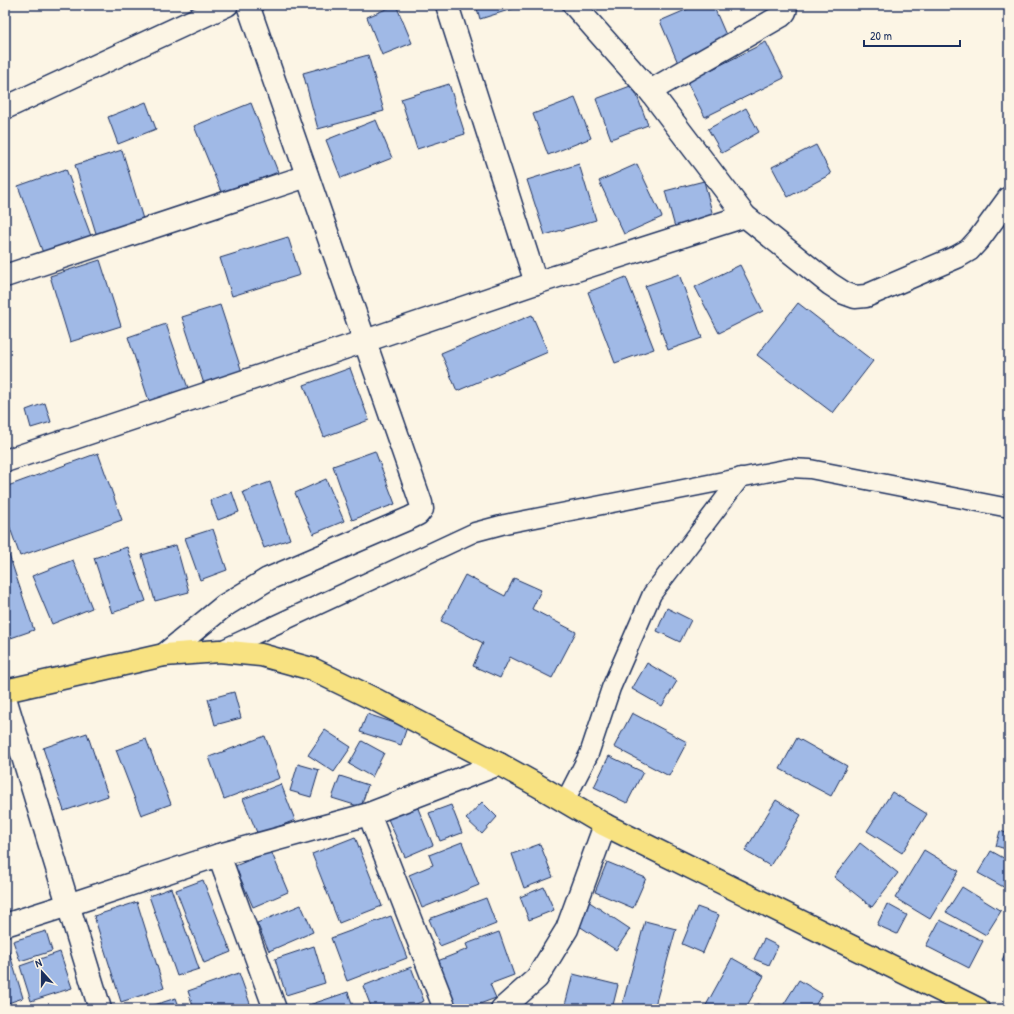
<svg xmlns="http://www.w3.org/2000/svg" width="1014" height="1014" font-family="'Patrick Hand',sans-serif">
<rect width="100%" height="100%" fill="#fcf5e5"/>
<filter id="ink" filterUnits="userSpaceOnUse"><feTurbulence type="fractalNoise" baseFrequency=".025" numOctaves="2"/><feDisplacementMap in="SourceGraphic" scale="8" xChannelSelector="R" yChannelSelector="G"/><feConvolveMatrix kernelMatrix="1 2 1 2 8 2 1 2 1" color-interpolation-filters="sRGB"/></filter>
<g filter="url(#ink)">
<!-- building -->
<g fill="#a0b9e6" stroke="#1b2f5e">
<path d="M 396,5 L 412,43 L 382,55 L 367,17 Z"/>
<path d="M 476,5 L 525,5 L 480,19 Z"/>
<path d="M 697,5 L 713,5 L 729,42 L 678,63 L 660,21 Z"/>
<path d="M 766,42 L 784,78 L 705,117 L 687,82 Z"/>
<path d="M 368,55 L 384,111 L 318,129 L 303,73 Z"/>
<path d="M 449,84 L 465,134 L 417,149 L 401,99 Z"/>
<path d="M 633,85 L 648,125 L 611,139 L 596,99 Z"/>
<path d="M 575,98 L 591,138 L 548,155 L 533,114 Z"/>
<path d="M 146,102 L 156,129 L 118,144 L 108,117 Z"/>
<path d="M 251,103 L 278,172 L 222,194 L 194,126 Z"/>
<path d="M 746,108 L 759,132 L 722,153 L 708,129 Z"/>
<path d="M 376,120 L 392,158 L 341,178 L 326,140 Z"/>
<path d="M 816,145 L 831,174 L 788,197 L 772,167 Z"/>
<path d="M 122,150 L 146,229 L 99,243 L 75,165 Z"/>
<path d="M 579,164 L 596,220 L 545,235 L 527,180 Z"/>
<path d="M 637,164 L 662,217 L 624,234 L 599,181 Z"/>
<path d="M 66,169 L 91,236 L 43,253 L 18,186 Z"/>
<path d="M 704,181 L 714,220 L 676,231 L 665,191 Z"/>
<path d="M 288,237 L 300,275 L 232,296 L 220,258 Z"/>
<path d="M 100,260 L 121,326 L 70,342 L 50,276 Z"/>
<path d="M 740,265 L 763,311 L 719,333 L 695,287 Z"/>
<path d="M 679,274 L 702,338 L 668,350 L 645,286 Z"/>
<path d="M 626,277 L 654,349 L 615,363 L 588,292 Z"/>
<path d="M 798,303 L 873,361 L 833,413 L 757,355 Z"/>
<path d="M 220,305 L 242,372 L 204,384 L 182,317 Z"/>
<path d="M 532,315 L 548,352 L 457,391 L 441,353 Z"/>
<path d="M 166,324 L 189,391 L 150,404 L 128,337 Z"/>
<path d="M 350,368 L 369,420 L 324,437 L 304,385 Z"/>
<path d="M 45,403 L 51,422 L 31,428 L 26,410 Z"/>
<path d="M 375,451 L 395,504 L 352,520 L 333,466 Z"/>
<path d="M 98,453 L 122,520 L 20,556 L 5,514 L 5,487 Z"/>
<path d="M 326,479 L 344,521 L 313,534 L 295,493 Z"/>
<path d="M 270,482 L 290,539 L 264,548 L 243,492 Z"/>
<path d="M 232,492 L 239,512 L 218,520 L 210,500 Z"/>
<path d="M 213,529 L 227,570 L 200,580 L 185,538 Z"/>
<path d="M 176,545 L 189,592 L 155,601 L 142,555 Z"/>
<path d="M 6,546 L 34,630 L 5,640 L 5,547 Z"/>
<path d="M 127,547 L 146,601 L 112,613 L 94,558 Z"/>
<path d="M 73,560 L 92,608 L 52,624 L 32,576 Z"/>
<path d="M 465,575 L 505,596 L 514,578 L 541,590 L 532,609 L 576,632 L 552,678 L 510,657 L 500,678 L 473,666 L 483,643 L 441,621 Z"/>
<path d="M 667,608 L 691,620 L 680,642 L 657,631 Z"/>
<path d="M 647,663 L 677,681 L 662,706 L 632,689 Z"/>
<path d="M 234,692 L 241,718 L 215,725 L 208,699 Z"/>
<path d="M 632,713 L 687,742 L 669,776 L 614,747 Z"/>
<path d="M 367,714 L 407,727 L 401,745 L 360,732 Z"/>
<path d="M 325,730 L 351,747 L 334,772 L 308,755 Z"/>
<path d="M 87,733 L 108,796 L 64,811 L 43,748 Z"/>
<path d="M 265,736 L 280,778 L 224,799 L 209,757 Z"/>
<path d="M 797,738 L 847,766 L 831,796 L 780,769 Z"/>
<path d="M 146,739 L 171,804 L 141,815 L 116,750 Z"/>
<path d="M 362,741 L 384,753 L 372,777 L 349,764 Z"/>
<path d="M 609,756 L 643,772 L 627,803 L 594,787 Z"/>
<path d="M 298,764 L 319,770 L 311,797 L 290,791 Z"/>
<path d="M 340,776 L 368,785 L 361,807 L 332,798 Z"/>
<path d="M 281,784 L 295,820 L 258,835 L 243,799 Z"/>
<path d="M 892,792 L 927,814 L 902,853 L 867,831 Z"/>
<path d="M 776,800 L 801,815 L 770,866 L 745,851 Z"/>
<path d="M 482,802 L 497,817 L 482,834 L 466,819 Z"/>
<path d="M 451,805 L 462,833 L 440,841 L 429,813 Z"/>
<path d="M 417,806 L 433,845 L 405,857 L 388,819 Z"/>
<path d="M 1000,831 L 1009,834 L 1009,850 L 996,846 Z"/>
<path d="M 355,837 L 382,906 L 339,923 L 312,854 Z"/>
<path d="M 462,842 L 479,885 L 422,908 L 409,875 L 433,865 L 429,855 Z"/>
<path d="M 860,843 L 898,873 L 872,907 L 834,877 Z"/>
<path d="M 540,844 L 553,877 L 524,888 L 512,854 Z"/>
<path d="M 924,850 L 959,871 L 930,919 L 895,898 Z"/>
<path d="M 271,851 L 288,892 L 253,907 L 235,866 Z"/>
<path d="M 991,851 L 1009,861 L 1009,890 L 978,873 Z"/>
<path d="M 607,862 L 646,878 L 633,908 L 595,892 Z"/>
<path d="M 203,880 L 231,952 L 204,963 L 176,890 Z"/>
<path d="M 544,887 L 554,910 L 529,920 L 520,897 Z"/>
<path d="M 962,887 L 1001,911 L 986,935 L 946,912 Z"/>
<path d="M 171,888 L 199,969 L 177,976 L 149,896 Z"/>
<path d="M 486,898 L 496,924 L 440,946 L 429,919 Z"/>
<path d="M 588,901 L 630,929 L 616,950 L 573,922 Z"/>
<path d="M 137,902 L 164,988 L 121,1002 L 94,916 Z"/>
<path d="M 887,904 L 907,915 L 897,934 L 877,925 Z"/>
<path d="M 301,905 L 313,932 L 269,951 L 257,923 Z"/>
<path d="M 697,907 L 719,915 L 703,953 L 682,944 Z"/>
<path d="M 391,916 L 407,958 L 347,981 L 331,938 Z"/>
<path d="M 940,920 L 983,941 L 969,968 L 926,946 Z"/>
<path d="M 645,921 L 676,929 L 654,1009 L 621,1009 Z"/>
<path d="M 46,931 L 52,951 L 20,961 L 13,941 Z"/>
<path d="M 499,932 L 514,975 L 490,984 L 496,998 L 466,1009 L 453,1009 L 435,962 L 468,949 L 466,944 Z"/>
<path d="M 764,939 L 778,946 L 769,965 L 754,959 Z"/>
<path d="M 314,946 L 325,983 L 286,995 L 275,959 Z"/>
<path d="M 1009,946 L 1009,964 L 1002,960 Z"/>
<path d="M 5,948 L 8,948 L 23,998 L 5,1004 Z"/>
<path d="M 60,952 L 72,988 L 31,1001 L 20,966 Z"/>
<path d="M 732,958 L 764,976 L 745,1009 L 704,1009 Z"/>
<path d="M 411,967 L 424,1001 L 403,1009 L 372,1009 L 363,986 Z"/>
<path d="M 239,973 L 252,1009 L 194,1009 L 188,991 Z"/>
<path d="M 573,974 L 618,985 L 612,1009 L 564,1009 Z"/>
<path d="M 799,980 L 822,994 L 813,1009 L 785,1009 L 782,1007 Z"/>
<path d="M 348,992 L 354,1009 L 297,1009 Z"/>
<path d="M 176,998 L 180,1009 L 142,1009 Z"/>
<path d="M 757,1004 L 768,1009 L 755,1009 Z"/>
<path d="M 898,1005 L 905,1009 L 895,1009 Z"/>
</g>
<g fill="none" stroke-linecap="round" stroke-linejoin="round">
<!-- lane casing -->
<g stroke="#1b2f5e" stroke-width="21">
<g id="lane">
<path d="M 219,651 L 475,532 L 505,524 L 790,468 L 810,469 L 1009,508"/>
<path d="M 565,801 L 589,754 L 611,688 L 652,594 L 741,477"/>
</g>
</g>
<!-- street casing -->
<g stroke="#1b2f5e" stroke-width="25">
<g id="street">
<path d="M 447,5 L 536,283"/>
<path d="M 574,5 L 650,91 L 745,216 L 830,284 L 844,293 L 855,297 L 866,296 L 957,257 L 969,250 L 979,239 L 1009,198"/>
<path d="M 650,91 L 781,16 C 785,13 787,11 785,5"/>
<path d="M 5,108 L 227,5"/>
<path d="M 5,276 L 307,176"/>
<path d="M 5,461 L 365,341 L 536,283 L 745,216"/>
<path d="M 164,655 L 224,606 L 268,579 L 410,518 L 418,514 L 422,509 L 421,503 L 248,5"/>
<path d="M 5,698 L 100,1009"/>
<path d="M 369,814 L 445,1009"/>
<path d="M 219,855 L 275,1009"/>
<path d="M 5,925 L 68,905 L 219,855 L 369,814 L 499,764"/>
<path d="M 502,1009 L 537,978 L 567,929 L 605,825"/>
</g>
</g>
<!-- highway casing -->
<g stroke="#1b2f5e" stroke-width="25">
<path id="highway" d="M 5,691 L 164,655 L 219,651 L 261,655 L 312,669 L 378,701 L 499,764 L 537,785 L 605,825 L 978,1009"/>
</g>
<!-- lane -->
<use href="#lane" stroke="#fcf5e5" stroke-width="18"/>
<!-- street -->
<use href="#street" stroke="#fcf5e5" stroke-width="22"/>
<!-- highway -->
<use href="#highway" stroke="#f8e281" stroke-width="22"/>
</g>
</g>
<!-- margin -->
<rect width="1014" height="1014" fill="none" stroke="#fcf5e5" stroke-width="20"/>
<rect x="10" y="10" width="994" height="994" fill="none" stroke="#1b2f5e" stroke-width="1.5" filter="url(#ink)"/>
<!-- north arrow -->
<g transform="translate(42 972) rotate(339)" stroke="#fcf5e5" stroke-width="3" paint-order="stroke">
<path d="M0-3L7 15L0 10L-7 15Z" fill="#1b2f5e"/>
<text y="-6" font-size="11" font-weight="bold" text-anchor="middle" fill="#1b2f5e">N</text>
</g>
<!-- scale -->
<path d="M864 40v6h96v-6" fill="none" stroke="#1b2f5e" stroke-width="2"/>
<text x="870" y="40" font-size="12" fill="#1b2f5e" stroke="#fcf5e5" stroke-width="3" paint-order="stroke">20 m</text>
</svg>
